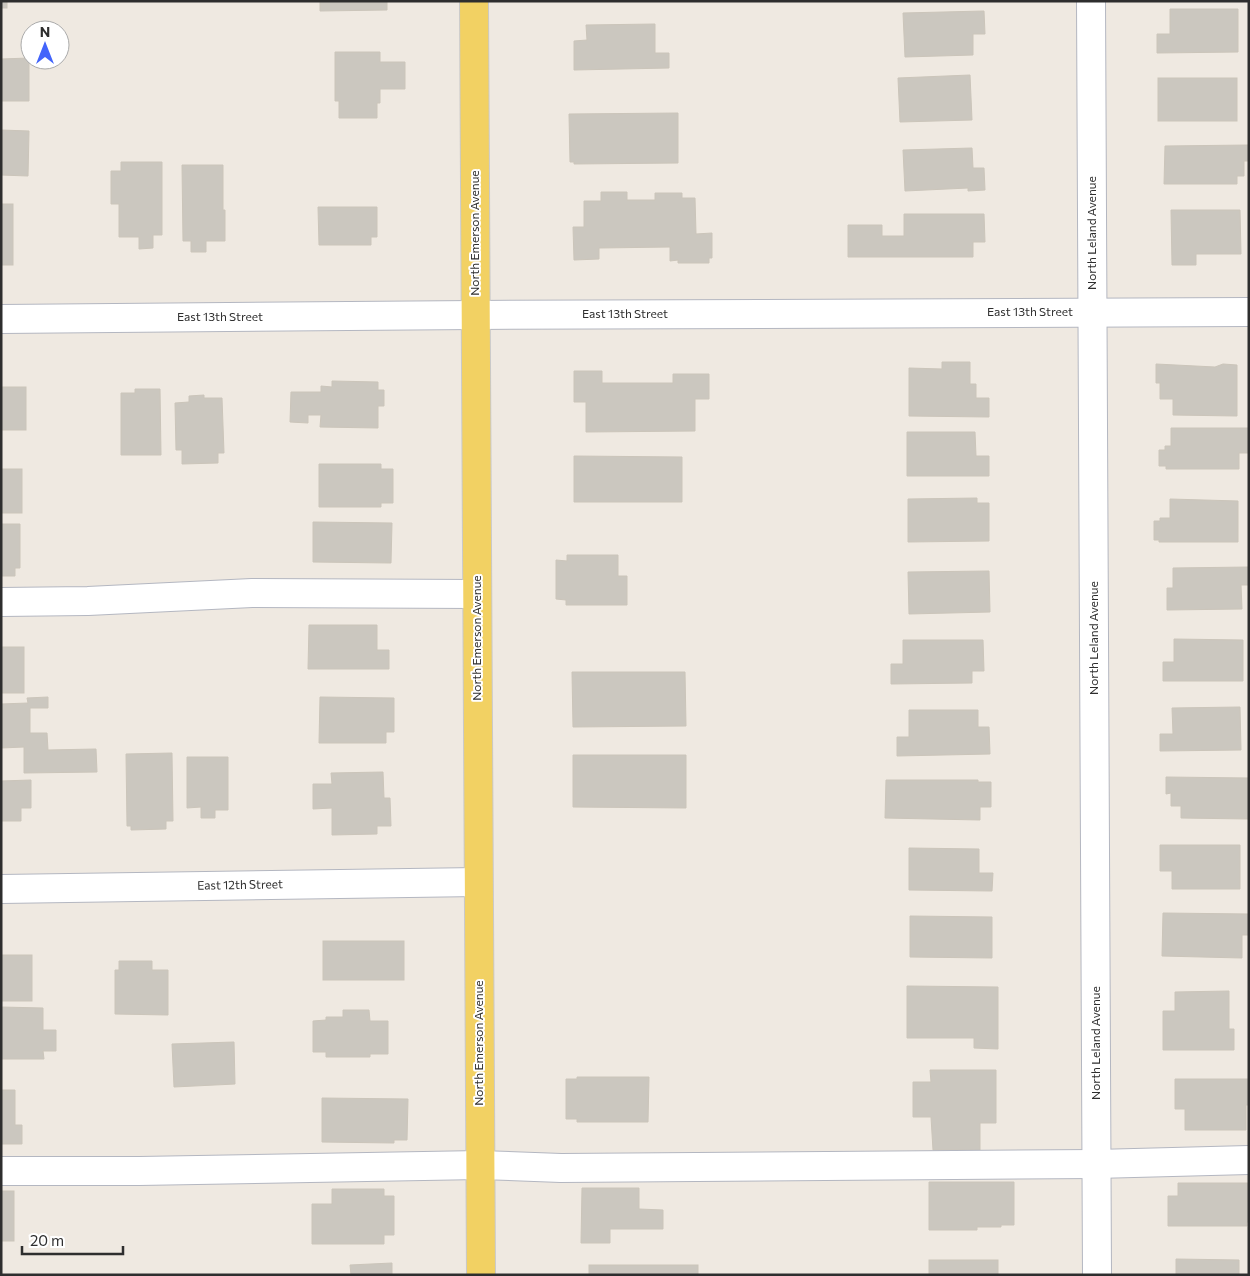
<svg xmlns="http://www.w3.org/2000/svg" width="1250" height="1276" font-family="Commissioner,sans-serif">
<rect width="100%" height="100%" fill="#efe9e1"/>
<!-- building -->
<g fill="#cbc7bf" stroke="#cbc5ba">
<rect x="1" y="1" width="6" height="7"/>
<path d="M 320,1 L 387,1 L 387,10 L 320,11 Z"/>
<path d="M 1170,9 L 1238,9 L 1238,52 L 1157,53 L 1157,34 L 1170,34 Z"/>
<path d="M 984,11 L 985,34 L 973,34 L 973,55 L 905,57 L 903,13 Z"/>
<path d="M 655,24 L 655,53 L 669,53 L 669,68 L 574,70 L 574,41 L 587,40 L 586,25 Z"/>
<path d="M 335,52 L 380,52 L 380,62 L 405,62 L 405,89 L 380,89 L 380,103 L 377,103 L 377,118 L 339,118 L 339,101 L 335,101 Z"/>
<path d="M 29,58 L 29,101 L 1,101 L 1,59 Z"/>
<path d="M 970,75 L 972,120 L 900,122 L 898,78 Z"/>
<rect x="1158" y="78" width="79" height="43"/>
<path d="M 678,113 L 678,163 L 574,164 L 574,162 L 570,162 L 569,114 Z"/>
<path d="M 1,130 L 29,131 L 28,176 L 1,175 Z"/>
<path d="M 1249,145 L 1249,161 L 1244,161 L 1244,176 L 1237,176 L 1237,184 L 1164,184 L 1165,146 Z"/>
<path d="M 972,148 L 973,168 L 984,168 L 985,190 L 968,191 L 968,188 L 905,191 L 903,150 Z"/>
<path d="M 121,162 L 162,162 L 162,235 L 153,235 L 153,248 L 139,249 L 139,237 L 119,237 L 119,204 L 111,204 L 111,171 L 121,171 Z"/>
<path d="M 182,165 L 223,165 L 223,210 L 225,210 L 225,241 L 206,241 L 206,252 L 191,252 L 191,241 L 183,241 Z"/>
<path d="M 601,192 L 627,192 L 627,200 L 655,200 L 655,193 L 682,193 L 682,198 L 695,198 L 696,234 L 712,233 L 712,258 L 709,258 L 709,263 L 678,263 L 678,260 L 670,261 L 670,247 L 599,248 L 599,259 L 574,260 L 573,227 L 584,227 L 584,201 L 601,201 Z"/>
<rect x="1" y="204" width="12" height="61"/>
<path d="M 318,207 L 377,207 L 377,237 L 371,237 L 371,245 L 319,245 Z"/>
<path d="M 1171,210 L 1240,210 L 1241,254 L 1196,254 L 1196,265 L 1172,265 Z"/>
<path d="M 904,214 L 984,214 L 985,242 L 973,242 L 973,257 L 848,257 L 848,225 L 882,225 L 882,236 L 904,236 Z"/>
<path d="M 942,362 L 970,362 L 970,384 L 976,384 L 976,398 L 989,398 L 989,417 L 909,416 L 909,368 L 942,369 Z"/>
<path d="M 1156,364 L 1215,367 L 1223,364 L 1237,365 L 1237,416 L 1173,415 L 1173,399 L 1160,399 L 1160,383 L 1156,383 Z"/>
<path d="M 574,371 L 602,371 L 602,383 L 673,383 L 673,374 L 709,374 L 709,399 L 695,399 L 695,431 L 586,432 L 586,402 L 574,402 Z"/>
<path d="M 332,381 L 378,382 L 378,390 L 384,390 L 384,406 L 378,406 L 378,428 L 320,427 L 321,415 L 308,415 L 308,423 L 290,422 L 291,392 L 321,392 L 321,386 L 332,387 Z"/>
<rect x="1" y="387" width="25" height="43"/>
<path d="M 135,389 L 160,389 L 161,455 L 121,455 L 121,393 L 135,393 Z"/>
<path d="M 204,395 L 204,398 L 222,398 L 224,453 L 218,453 L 218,463 L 182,464 L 182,450 L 176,450 L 175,403 L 189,402 L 189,396 Z"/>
<path d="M 1171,428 L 1249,428 L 1248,453 L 1239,453 L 1239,469 L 1166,469 L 1166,466 L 1159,466 L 1159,450 L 1165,450 L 1165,446 L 1171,446 Z"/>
<path d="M 907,432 L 975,432 L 976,456 L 989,456 L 989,476 L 907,476 Z"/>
<path d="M 574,456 L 682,457 L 682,502 L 574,502 Z"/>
<path d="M 319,464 L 381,464 L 381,469 L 393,469 L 393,503 L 381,503 L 381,507 L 319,507 Z"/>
<rect x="1" y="469" width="21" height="44"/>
<path d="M 977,498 L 977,503 L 989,503 L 989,541 L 908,542 L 908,499 Z"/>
<path d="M 1170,499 L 1238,501 L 1238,542 L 1159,542 L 1159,540 L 1154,540 L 1154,521 L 1160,521 L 1160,518 L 1170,518 Z"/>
<path d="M 313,522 L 392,523 L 391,563 L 313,562 Z"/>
<path d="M 1,524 L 20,524 L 20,568 L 15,568 L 15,576 L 1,576 Z"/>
<path d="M 567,555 L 618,555 L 618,576 L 627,576 L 627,605 L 566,605 L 566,600 L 556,599 L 556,560 L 567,561 Z"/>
<path d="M 1249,567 L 1249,585 L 1241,585 L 1242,609 L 1167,610 L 1167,588 L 1173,588 L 1173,568 Z"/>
<path d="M 989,571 L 990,612 L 909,614 L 908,572 Z"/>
<path d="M 309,625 L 377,625 L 377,650 L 389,650 L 389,669 L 308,669 Z"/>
<path d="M 1174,639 L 1243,640 L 1243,681 L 1163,681 L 1163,662 L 1174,662 Z"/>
<path d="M 903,640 L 983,640 L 984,671 L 972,671 L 972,683 L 891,684 L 891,664 L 903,664 Z"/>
<rect x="1" y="647" width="23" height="46"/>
<path d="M 572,672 L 685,672 L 686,726 L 573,727 Z"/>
<path d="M 48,697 L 48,708 L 30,708 L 30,733 L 47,733 L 48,750 L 96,749 L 97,772 L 24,773 L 24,747 L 1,748 L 1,704 L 28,703 L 27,698 Z"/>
<path d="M 320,697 L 394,698 L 394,732 L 386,732 L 386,743 L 319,743 Z"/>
<path d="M 1240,707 L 1241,750 L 1160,751 L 1160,734 L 1173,734 L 1172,708 Z"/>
<path d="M 909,710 L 978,710 L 978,727 L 989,727 L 990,754 L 897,756 L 897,737 L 909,737 Z"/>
<path d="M 172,753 L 173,821 L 166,821 L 166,829 L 131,830 L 131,826 L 127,826 L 126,754 Z"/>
<path d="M 573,755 L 686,755 L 686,808 L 573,807 Z"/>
<path d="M 187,757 L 228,757 L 228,810 L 215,810 L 215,818 L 201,818 L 201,807 L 187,808 Z"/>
<path d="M 383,772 L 384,798 L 390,798 L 391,826 L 377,826 L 377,834 L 332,835 L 332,808 L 313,809 L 313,784 L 332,784 L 331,773 Z"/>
<path d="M 1166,777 L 1249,778 L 1249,819 L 1181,818 L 1181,806 L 1171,806 L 1171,793 L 1166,794 Z"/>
<path d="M 31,780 L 31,808 L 21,808 L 21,821 L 1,821 L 1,781 Z"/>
<path d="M 886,780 L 978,780 L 978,782 L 991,782 L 991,807 L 980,807 L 980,820 L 885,818 Z"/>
<path d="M 1160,845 L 1240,845 L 1240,889 L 1172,889 L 1172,871 L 1160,871 Z"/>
<path d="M 909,848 L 979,849 L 979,873 L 993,873 L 992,891 L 909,890 Z"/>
<path d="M 1163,913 L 1249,914 L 1249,935 L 1242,935 L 1242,958 L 1162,956 Z"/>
<path d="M 910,916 L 992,917 L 992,958 L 910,957 Z"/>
<rect x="323" y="941" width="81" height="39"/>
<rect x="1" y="955" width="31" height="46"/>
<path d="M 119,961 L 152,961 L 152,970 L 168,970 L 168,1015 L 115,1014 L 115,970 L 119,970 Z"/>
<path d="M 907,986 L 998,987 L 998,1049 L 974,1048 L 974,1038 L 907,1038 Z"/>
<path d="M 1229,991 L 1229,1029 L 1234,1029 L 1234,1050 L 1163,1050 L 1163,1011 L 1175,1011 L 1175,992 Z"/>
<path d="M 1,1007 L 43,1008 L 43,1030 L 56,1030 L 56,1051 L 43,1051 L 44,1059 L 1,1059 Z"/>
<path d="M 343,1010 L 369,1010 L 370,1021 L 388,1021 L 388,1054 L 370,1054 L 370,1057 L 326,1057 L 326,1052 L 313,1052 L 313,1021 L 326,1020 L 326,1017 L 343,1017 Z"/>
<path d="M 234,1042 L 235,1084 L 174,1087 L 172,1044 Z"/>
<path d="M 930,1070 L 996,1070 L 996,1123 L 980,1123 L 980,1150 L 933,1150 L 931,1117 L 913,1117 L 913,1082 L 931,1082 Z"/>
<path d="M 577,1077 L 649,1077 L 648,1122 L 577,1122 L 577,1119 L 566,1119 L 566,1079 L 577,1079 Z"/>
<path d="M 1175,1079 L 1249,1079 L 1249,1105 L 1246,1105 L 1246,1130 L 1185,1130 L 1185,1109 L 1175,1109 Z"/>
<path d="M 1,1090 L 15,1090 L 15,1125 L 22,1125 L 22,1144 L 1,1144 Z"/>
<path d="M 322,1098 L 408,1099 L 407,1140 L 394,1140 L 394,1143 L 322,1142 Z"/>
<path d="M 929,1182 L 1014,1182 L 1014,1225 L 1001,1225 L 1001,1227 L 977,1227 L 977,1230 L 929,1230 Z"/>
<path d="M 1178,1183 L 1248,1183 L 1249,1222 L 1247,1222 L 1247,1226 L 1168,1226 L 1168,1196 L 1178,1196 Z"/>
<path d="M 582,1188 L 639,1188 L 639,1209 L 663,1210 L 663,1229 L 610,1229 L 610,1243 L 581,1243 Z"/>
<path d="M 332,1189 L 384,1189 L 384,1196 L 394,1196 L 394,1235 L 384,1235 L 384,1244 L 312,1244 L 312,1204 L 332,1204 Z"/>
<rect x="1" y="1191" width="13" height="50"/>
<path d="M 1176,1259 L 1239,1260 L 1239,1275 L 1176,1275 Z"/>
<rect x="929" y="1260" width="69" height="15"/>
<path d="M 392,1263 L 392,1275 L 351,1275 L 350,1265 Z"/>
<rect x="589" y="1265" width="109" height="10"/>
</g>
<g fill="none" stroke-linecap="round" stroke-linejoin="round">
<!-- minor casing -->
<g stroke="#b4b7c1" stroke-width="30">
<g id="minor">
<path d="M 1091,1 L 1097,1275"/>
<path d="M 1,319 L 475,315 L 1249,312"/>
<path d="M 1,602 L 88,601 L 252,593 L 477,594"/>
<path d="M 1,889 L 478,882"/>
<path d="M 1,1171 L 139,1171 L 480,1165 L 561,1168 L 1096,1164 L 1249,1160"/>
</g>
</g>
<!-- major casing -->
<g stroke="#c9c9c9" stroke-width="30">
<path id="major" d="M 474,1 L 481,1275"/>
</g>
<!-- minor -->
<use href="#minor" stroke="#fff" stroke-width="28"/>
<!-- major -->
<use href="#major" stroke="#f2d163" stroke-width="28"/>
</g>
<g text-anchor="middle" stroke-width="4" stroke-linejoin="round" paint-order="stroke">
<!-- street labels -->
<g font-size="12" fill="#2e2e2e" stroke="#fff">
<text transform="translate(475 233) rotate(-90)" y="4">North Emerson Avenue</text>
<text transform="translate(1092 233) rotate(-90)" y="4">North Leland Avenue</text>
<text x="1030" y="316">East 13th Street</text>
<text x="625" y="318">East 13th Street</text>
<text x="220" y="321">East 13th Street</text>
<text transform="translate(477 638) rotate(-90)" y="4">North Emerson Avenue</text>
<text transform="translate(1094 638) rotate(-90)" y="4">North Leland Avenue</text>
<text transform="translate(240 885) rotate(-1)" y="4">East 12th Street</text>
<text transform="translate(479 1043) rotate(-90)" y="4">North Emerson Avenue</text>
<text transform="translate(1096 1043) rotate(-90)" y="4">North Leland Avenue</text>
</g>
</g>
<!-- border -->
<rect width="1250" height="1276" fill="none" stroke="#2e2e2e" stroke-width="5"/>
<!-- north arrow -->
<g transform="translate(45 45)"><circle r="24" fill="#ffffff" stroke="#ababab"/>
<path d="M0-4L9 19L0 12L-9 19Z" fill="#4264fb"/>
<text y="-8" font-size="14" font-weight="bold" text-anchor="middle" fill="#2e2e2e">N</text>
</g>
<!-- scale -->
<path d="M22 1246v8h101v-8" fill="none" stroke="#2e2e2e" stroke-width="2.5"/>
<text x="30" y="1246" font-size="15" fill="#2e2e2e" stroke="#ffffff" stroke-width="4" paint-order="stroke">20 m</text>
</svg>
